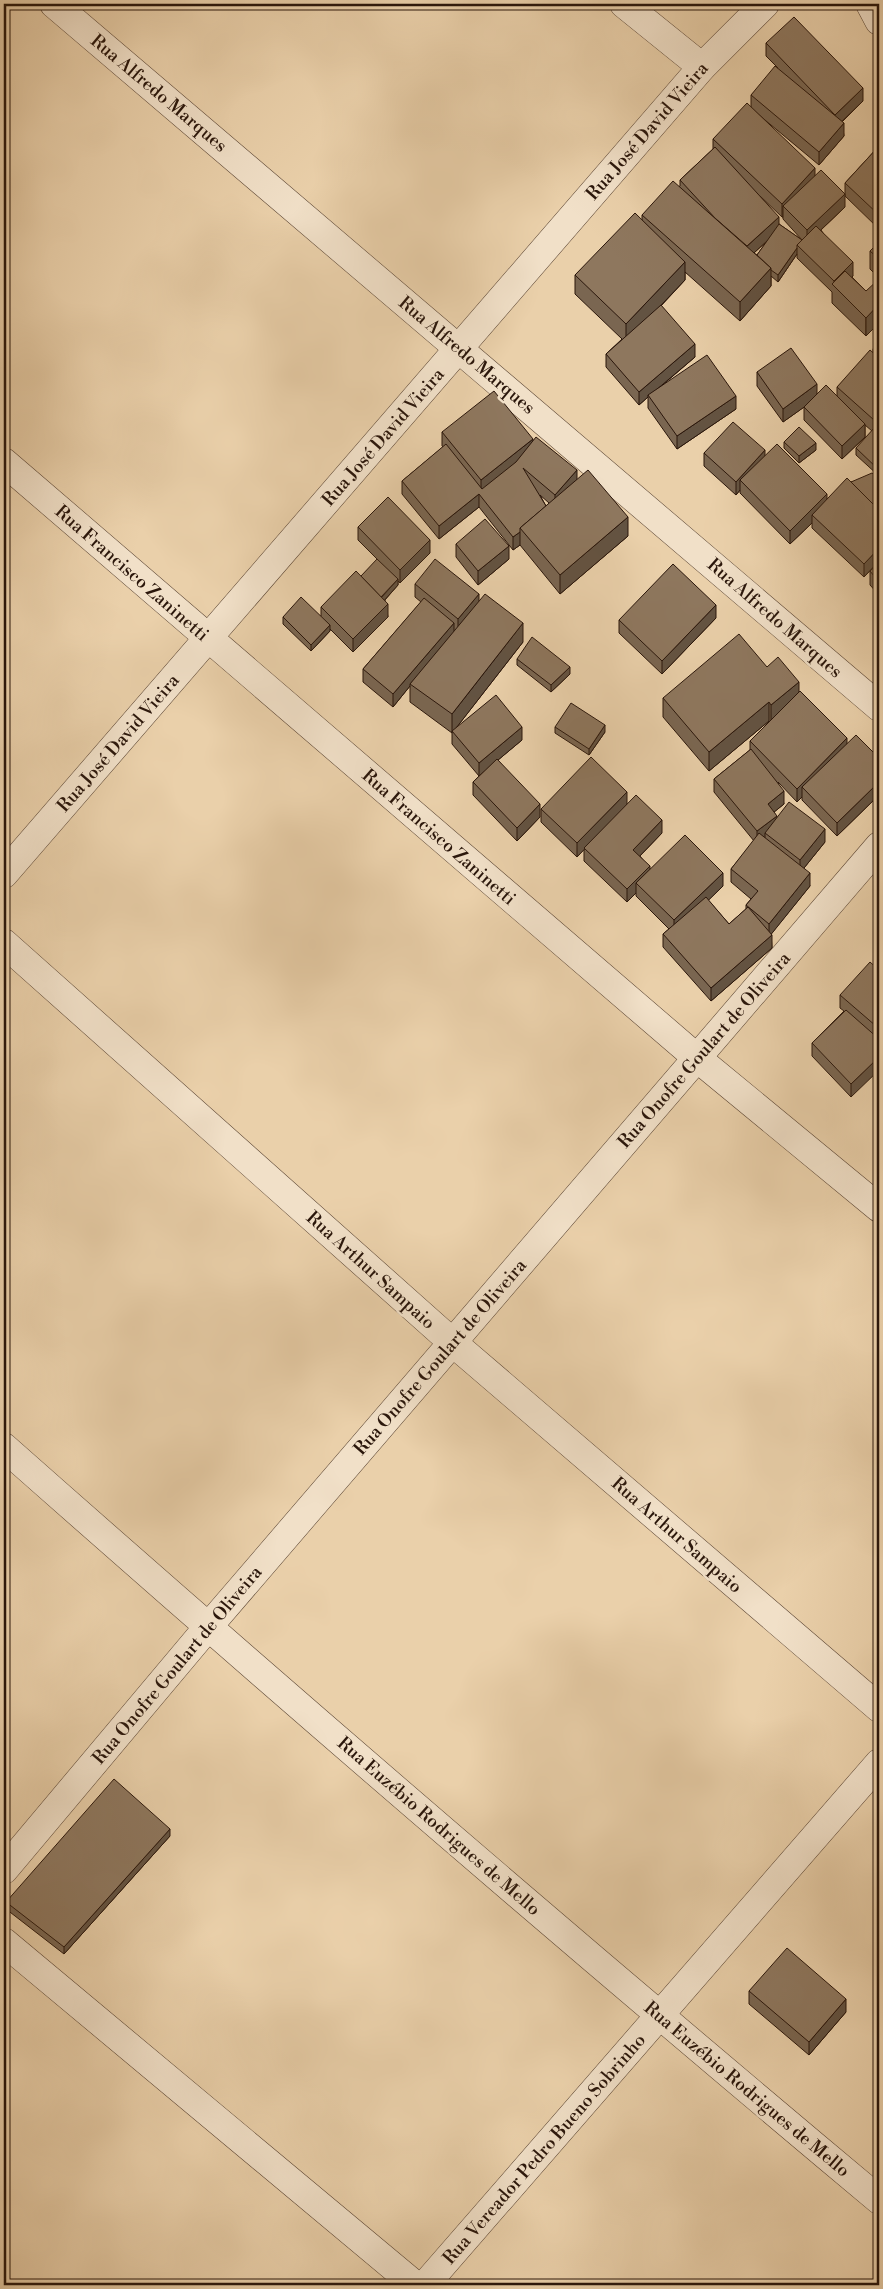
<svg xmlns="http://www.w3.org/2000/svg" width="883" height="2289" font-family="'Libre Bodoni',serif">
<rect width="100%" height="100%" fill="#ead0aa"/>
<filter id="stains"><feTurbulence type="fractalNoise" baseFrequency=".004" numOctaves="4"/><feColorMatrix values="0 0 0 0 .2 0 0 0 0 .09 0 0 0 0 .02 0 0 0 .5 -.17"/></filter>
<radialGradient id="worn" r=".72"><stop offset=".6" stop-color="#630" stop-opacity="0"/><stop offset="1" stop-color="#630" stop-opacity=".3"/></radialGradient>
<g fill="none" stroke-linecap="round" stroke-linejoin="round">
<!-- street casing -->
<g stroke="#5a4433" stroke-width="29">
<g id="street">
<path d="M 54,4 L 879,707"/>
<path d="M 624,4 L 702,67"/>
<path d="M 870,4 L 879,21"/>
<path d="M 4,462 L 697,1058 L 879,1208"/>
<path d="M 4,874 L 702,67 L 765,4"/>
<path d="M 4,943 L 452,1342 L 879,1708"/>
<path d="M 4,1447 C 292,1702 584,1953 879,2200"/>
<path d="M 4,1870 L 208,1627 L 879,846"/>
<path d="M 4,1942 L 415,2285"/>
<path d="M 425,2285 L 879,1763"/>
</g>
</g>
<!-- street -->
<use href="#street" stroke="#f1e0c8" stroke-width="28"/>
</g>
<!-- wall -->
<g fill="#7a6651" stroke="#2a160b" fill-rule="evenodd">
<path d="M 766,43 L 863,101 L 842,122 L 844,136 L 819,165 L 753,110 L 815,175 L 845,207 L 821,230 L 853,276 L 852,277 L 866,291 L 866,336 L 832,303 L 832,292 L 797,258 L 797,254 L 778,282 L 771,276 L 771,286 L 740,321 L 685,272 L 685,280 L 661,306 L 695,357 L 658,389 L 736,409 L 677,449 L 648,408 L 648,397 L 639,405 L 606,367 L 606,354 L 622,339 L 575,294 L 575,275 L 642,220 L 642,215 L 680,186 L 680,180 L 713,149 L 713,139 L 751,108 L 751,95 L 778,68 L 766,56 ZM 760,196 L 782,217 L 783,217 L 783,219 L 802,240 L 779,224 ZM 767,241 L 757,255 L 754,253 Z"/>
<path d="M 879,146 L 879,229 L 845,196 L 845,183 Z"/>
<path d="M 879,242 L 879,278 L 870,269 L 870,251 Z"/>
<path d="M 879,342 L 879,426 L 877,429 L 879,431 L 879,476 L 856,455 L 856,448 L 872,431 L 865,425 L 865,437 L 842,459 L 804,420 L 804,407 L 783,422 L 757,386 L 757,372 L 817,394 L 837,396 L 837,387 L 873,353 L 873,349 Z"/>
<path d="M 442,432 L 533,441 L 577,480 L 628,536 L 560,594 L 520,545 L 513,550 L 479,507 L 439,539 L 402,494 L 402,481 L 443,447 L 442,446 ZM 540,495 L 549,503 L 546,506 Z"/>
<path d="M 784,442 L 816,450 L 799,463 L 784,448 Z"/>
<path d="M 704,453 L 765,457 L 827,499 L 851,482 L 879,479 L 879,561 L 864,577 L 812,528 L 812,523 L 790,544 L 740,493 L 740,490 L 736,495 L 704,466 Z"/>
<path d="M 358,527 L 430,553 L 400,583 L 398,581 L 398,585 L 385,600 L 388,617 L 353,652 L 330,629 L 330,631 L 311,651 L 283,624 L 283,617 L 321,616 L 321,607 L 361,576 L 378,560 L 358,540 Z"/>
<path d="M 456,544 L 509,559 L 478,585 L 456,557 Z"/>
<path d="M 879,563 L 879,595 L 870,585 L 870,571 Z"/>
<path d="M 415,584 L 479,601 L 523,642 L 456,728 L 522,740 L 498,760 L 540,817 L 517,841 L 473,795 L 473,782 L 483,772 L 479,776 L 452,744 L 452,733 L 410,702 L 410,686 L 393,707 L 363,682 L 363,669 L 421,602 L 415,597 Z"/>
<path d="M 716,618 L 662,674 L 619,633 L 619,620 Z"/>
<path d="M 517,659 L 570,674 L 551,692 L 517,665 Z"/>
<path d="M 767,667 L 799,692 L 847,744 L 879,758 L 879,795 L 837,836 L 802,800 L 802,797 L 797,802 L 778,782 L 784,804 L 774,812 L 777,818 L 825,842 L 804,868 L 810,886 L 771,934 L 772,948 L 711,1001 L 663,947 L 663,934 L 669,929 L 636,896 L 636,893 L 627,902 L 584,861 L 584,849 L 577,857 L 541,822 L 541,809 L 627,804 L 662,833 L 640,856 L 650,869 L 723,886 L 708,900 L 729,924 L 746,909 L 746,905 L 751,899 L 731,882 L 731,869 L 754,841 L 714,792 L 714,779 L 750,750 L 750,741 L 770,722 L 769,721 L 709,771 L 663,717 L 663,698 Z"/>
<path d="M 555,727 L 605,732 L 589,755 L 555,733 Z"/>
<path d="M 879,970 L 879,1036 L 878,1037 L 851,1097 L 812,1056 L 812,1043 L 844,1011 L 840,1008 L 840,995 Z"/>
<path d="M 879,1835 L 879,1858 L 874,1853 L 874,1840 Z"/>
<path d="M 170,1836 L 64,1954 L 6,1909 L 6,1902 Z"/>
<path d="M 749,1991 L 846,2012 L 809,2055 L 749,2004 Z"/>
</g>
<!-- shaded-wall -->
<g fill="#635342" stroke="#2a160b">
<path d="M 863,88 L 863,101 L 835,128 L 835,115 Z"/>
<path d="M 844,123 L 844,136 L 819,165 L 819,152 Z"/>
<path d="M 815,168 L 815,181 L 783,206 L 783,217 L 782,217 L 782,204 Z"/>
<path d="M 845,194 L 845,207 L 807,243 L 807,230 Z"/>
<path d="M 779,217 L 779,230 L 744,262 L 744,249 Z"/>
<path d="M 797,248 L 797,254 L 778,282 L 778,275 Z"/>
<path d="M 685,262 L 685,280 L 626,342 L 626,324 Z"/>
<path d="M 853,262 L 853,276 L 838,290 L 834,286 L 834,281 Z"/>
<path d="M 771,268 L 771,286 L 740,321 L 740,302 Z"/>
<path d="M 879,304 L 879,323 L 866,336 L 866,318 Z"/>
<path d="M 695,344 L 695,357 L 649,396 L 648,395 L 648,397 L 639,405 L 639,392 Z"/>
<path d="M 817,384 L 817,398 L 783,422 L 783,409 Z"/>
<path d="M 736,396 L 736,409 L 677,449 L 677,436 Z"/>
<path d="M 879,413 L 879,426 L 874,433 L 874,420 Z"/>
<path d="M 865,424 L 865,437 L 842,459 L 842,446 Z"/>
<path d="M 533,439 L 533,452 L 481,494 L 481,480 Z"/>
<path d="M 816,443 L 816,450 L 799,463 L 799,456 Z"/>
<path d="M 765,450 L 765,463 L 740,480 L 740,490 L 736,495 L 736,482 Z"/>
<path d="M 577,470 L 577,483 L 555,508 L 555,495 Z"/>
<path d="M 479,494 L 479,507 L 439,539 L 439,526 Z"/>
<path d="M 827,494 L 827,508 L 812,515 L 812,523 L 790,544 L 790,531 Z"/>
<path d="M 628,517 L 628,536 L 560,594 L 560,575 Z"/>
<path d="M 520,532 L 520,545 L 513,550 L 513,537 Z"/>
<path d="M 430,540 L 430,553 L 400,583 L 400,570 Z"/>
<path d="M 509,546 L 509,559 L 478,585 L 478,571 Z"/>
<path d="M 879,548 L 879,561 L 864,577 L 864,564 Z"/>
<path d="M 398,579 L 398,585 L 381,604 L 381,598 Z"/>
<path d="M 479,594 L 479,607 L 458,632 L 458,619 Z"/>
<path d="M 388,604 L 388,617 L 353,652 L 353,639 Z"/>
<path d="M 716,605 L 716,618 L 662,674 L 662,661 Z"/>
<path d="M 454,623 L 454,637 L 410,684 L 410,686 L 393,707 L 393,694 Z"/>
<path d="M 523,623 L 523,642 L 453,732 L 452,731 L 452,733 L 452,714 Z"/>
<path d="M 330,625 L 330,631 L 311,651 L 311,645 Z"/>
<path d="M 570,667 L 570,674 L 551,692 L 551,685 Z"/>
<path d="M 799,682 L 799,701 L 771,723 L 771,705 Z"/>
<path d="M 769,702 L 769,721 L 709,771 L 709,752 Z"/>
<path d="M 605,725 L 605,732 L 589,755 L 589,749 Z"/>
<path d="M 522,727 L 522,740 L 479,776 L 479,763 Z"/>
<path d="M 847,738 L 847,752 L 802,787 L 802,797 L 797,802 L 797,789 Z"/>
<path d="M 879,782 L 879,795 L 837,836 L 837,823 Z"/>
<path d="M 784,791 L 784,804 L 768,817 L 768,804 Z"/>
<path d="M 627,792 L 627,805 L 577,857 L 577,843 Z"/>
<path d="M 540,804 L 540,817 L 517,841 L 517,828 Z"/>
<path d="M 777,816 L 777,829 L 765,833 L 765,838 L 757,845 L 757,831 Z"/>
<path d="M 662,820 L 662,833 L 633,863 L 633,850 Z"/>
<path d="M 825,829 L 825,842 L 800,873 L 800,860 Z"/>
<path d="M 650,866 L 650,879 L 636,883 L 636,893 L 627,902 L 627,889 Z"/>
<path d="M 723,873 L 723,886 L 674,934 L 674,920 Z"/>
<path d="M 810,873 L 810,886 L 769,937 L 769,924 Z"/>
<path d="M 772,935 L 772,948 L 711,1001 L 711,988 Z"/>
<path d="M 879,1022 L 879,1036 L 876,1039 L 876,1026 Z"/>
<path d="M 879,1057 L 879,1070 L 851,1097 L 851,1084 Z"/>
<path d="M 170,1829 L 170,1836 L 64,1954 L 64,1947 Z"/>
<path d="M 846,1999 L 846,2012 L 809,2055 L 809,2042 Z"/>
</g>
<!-- building -->
<g fill="#8e775e" stroke="#2a160b">
<path d="M 794,17 L 863,88 L 835,115 L 766,43 Z"/>
<path d="M 775,66 L 844,123 L 819,152 L 751,95 Z"/>
<path d="M 747,103 L 815,168 L 782,204 L 713,139 Z"/>
<path d="M 879,146 L 879,215 L 845,183 Z"/>
<path d="M 715,147 L 779,217 L 747,246 L 715,218 L 680,180 Z"/>
<path d="M 821,170 L 845,194 L 807,230 L 783,206 Z"/>
<path d="M 673,181 L 771,268 L 740,302 L 642,215 Z"/>
<path d="M 635,213 L 685,262 L 626,324 L 575,275 Z"/>
<path d="M 779,224 L 802,240 L 797,245 L 797,248 L 778,275 L 771,270 L 771,268 L 757,255 Z"/>
<path d="M 816,226 L 853,262 L 834,281 L 797,245 Z"/>
<path d="M 879,242 L 879,259 L 870,251 Z"/>
<path d="M 845,271 L 866,291 L 879,279 L 879,304 L 866,318 L 832,284 Z"/>
<path d="M 661,305 L 695,344 L 639,392 L 606,354 Z"/>
<path d="M 879,342 L 879,354 L 873,349 Z"/>
<path d="M 791,348 L 817,384 L 783,409 L 757,372 Z"/>
<path d="M 870,350 L 879,358 L 879,413 L 874,420 L 837,387 Z"/>
<path d="M 707,355 L 736,396 L 677,436 L 648,395 Z"/>
<path d="M 826,385 L 865,424 L 842,446 L 804,407 Z"/>
<path d="M 494,391 L 533,439 L 481,480 L 442,432 Z"/>
<path d="M 733,422 L 765,450 L 736,482 L 704,453 Z"/>
<path d="M 799,427 L 816,443 L 799,456 L 784,442 Z"/>
<path d="M 875,427 L 879,431 L 879,470 L 856,448 Z"/>
<path d="M 536,437 L 577,470 L 555,495 L 523,468 L 546,506 L 520,528 L 520,532 L 513,537 L 479,494 L 439,526 L 402,481 L 446,444 L 482,489 L 516,462 Z"/>
<path d="M 777,444 L 827,494 L 790,531 L 740,480 Z"/>
<path d="M 588,470 L 628,517 L 560,575 L 520,528 Z"/>
<path d="M 872,473 L 879,479 L 879,510 L 851,482 Z"/>
<path d="M 847,478 L 879,510 L 879,548 L 864,564 L 812,515 Z"/>
<path d="M 388,497 L 430,540 L 400,570 L 358,527 Z"/>
<path d="M 485,519 L 509,546 L 478,571 L 456,544 Z"/>
<path d="M 377,559 L 398,579 L 381,597 L 361,576 Z"/>
<path d="M 435,559 L 479,594 L 458,619 L 415,584 Z"/>
<path d="M 879,563 L 879,582 L 870,571 Z"/>
<path d="M 673,564 L 716,605 L 662,661 L 619,620 Z"/>
<path d="M 356,571 L 388,604 L 353,639 L 321,607 Z"/>
<path d="M 485,594 L 523,623 L 452,714 L 410,684 Z"/>
<path d="M 301,597 L 330,625 L 311,645 L 283,617 Z"/>
<path d="M 424,598 L 454,623 L 393,694 L 363,669 Z"/>
<path d="M 739,634 L 767,667 L 778,657 L 799,682 L 771,705 L 769,702 L 709,752 L 663,698 Z"/>
<path d="M 532,637 L 570,667 L 551,685 L 517,659 Z"/>
<path d="M 800,691 L 847,738 L 797,789 L 750,741 Z"/>
<path d="M 496,695 L 522,727 L 479,763 L 452,731 Z"/>
<path d="M 571,703 L 605,725 L 589,749 L 555,727 Z"/>
<path d="M 856,735 L 879,758 L 879,782 L 837,823 L 802,787 Z"/>
<path d="M 751,749 L 784,791 L 768,804 L 777,816 L 757,831 L 714,779 Z"/>
<path d="M 591,757 L 627,792 L 577,843 L 541,809 Z"/>
<path d="M 497,759 L 540,804 L 517,828 L 473,782 Z"/>
<path d="M 636,795 L 662,820 L 633,850 L 650,866 L 627,889 L 584,848 Z"/>
<path d="M 789,802 L 825,829 L 800,860 L 765,833 Z"/>
<path d="M 759,833 L 810,873 L 769,924 L 746,905 L 758,891 L 731,869 Z"/>
<path d="M 685,835 L 723,873 L 674,920 L 636,883 Z"/>
<path d="M 706,897 L 729,924 L 748,907 L 772,935 L 711,988 L 663,934 Z"/>
<path d="M 870,962 L 879,970 L 879,1022 L 876,1026 L 840,995 Z"/>
<path d="M 846,1010 L 879,1039 L 879,1057 L 851,1084 L 812,1043 Z"/>
<path d="M 114,1779 L 170,1829 L 64,1947 L 6,1902 Z"/>
<path d="M 879,1835 L 879,1844 L 874,1840 Z"/>
<path d="M 787,1948 L 846,1999 L 809,2042 L 749,1991 Z"/>
</g>
<g text-anchor="middle" stroke-width="5" stroke-linejoin="round" paint-order="stroke">
<!-- street labels -->
<g font-size="18" fill="#2a160b" stroke="#f1e0c8">
<text transform="translate(159 93) rotate(40)" y="6">Rua Alfredo Marques</text>
<text transform="translate(647 131) rotate(-49)" y="6">Rua José David Vieira</text>
<text transform="translate(467 355) rotate(40)" y="6">Rua Alfredo Marques</text>
<text transform="translate(383 437) rotate(-49)" y="6">Rua José David Vieira</text>
<text transform="translate(132 573) rotate(41)" y="6">Rua Francisco Zaninetti</text>
<text transform="translate(775 618) rotate(41)" y="6">Rua Alfredo Marques</text>
<text transform="translate(118 743) rotate(-49)" y="6">Rua José David Vieira</text>
<text transform="translate(439 837) rotate(41)" y="6">Rua Francisco Zaninetti</text>
<text transform="translate(704 1050) rotate(-49)" y="6">Rua Onofre Goulart de Oliveira</text>
<text transform="translate(371 1270) rotate(42)" y="6">Rua Arthur Sampaio</text>
<text transform="translate(440 1357) rotate(-49)" y="6">Rua Onofre Goulart de Oliveira</text>
<text transform="translate(677 1535) rotate(41)" y="6">Rua Arthur Sampaio</text>
<text transform="translate(177 1665) rotate(-50)" y="6">Rua Onofre Goulart de Oliveira</text>
<text transform="translate(439 1826) rotate(41)" y="6">Rua Euzébio Rodrigues de Mello</text>
<text transform="translate(747 2089) rotate(40)" y="6">Rua Euzébio Rodrigues de Mello</text>
<text transform="translate(544 2149) rotate(-49)" y="6">Rua Vereador Pedro Bueno Sobrinho</text>
</g>
</g>
<!-- margin -->
<rect width="883" height="2289" fill="none" stroke="#ead0aa" stroke-width="20"/>
<rect x="5" y="5" width="873" height="2279" fill="none" stroke="#2a160b" stroke-width="2.5"/>
<rect x="10" y="10" width="863" height="2269" fill="none" stroke="#2a160b"/>
<rect width="100%" height="100%" filter="url(#stains)"/>
<rect width="100%" height="100%" fill="url(#worn)"/>
</svg>
